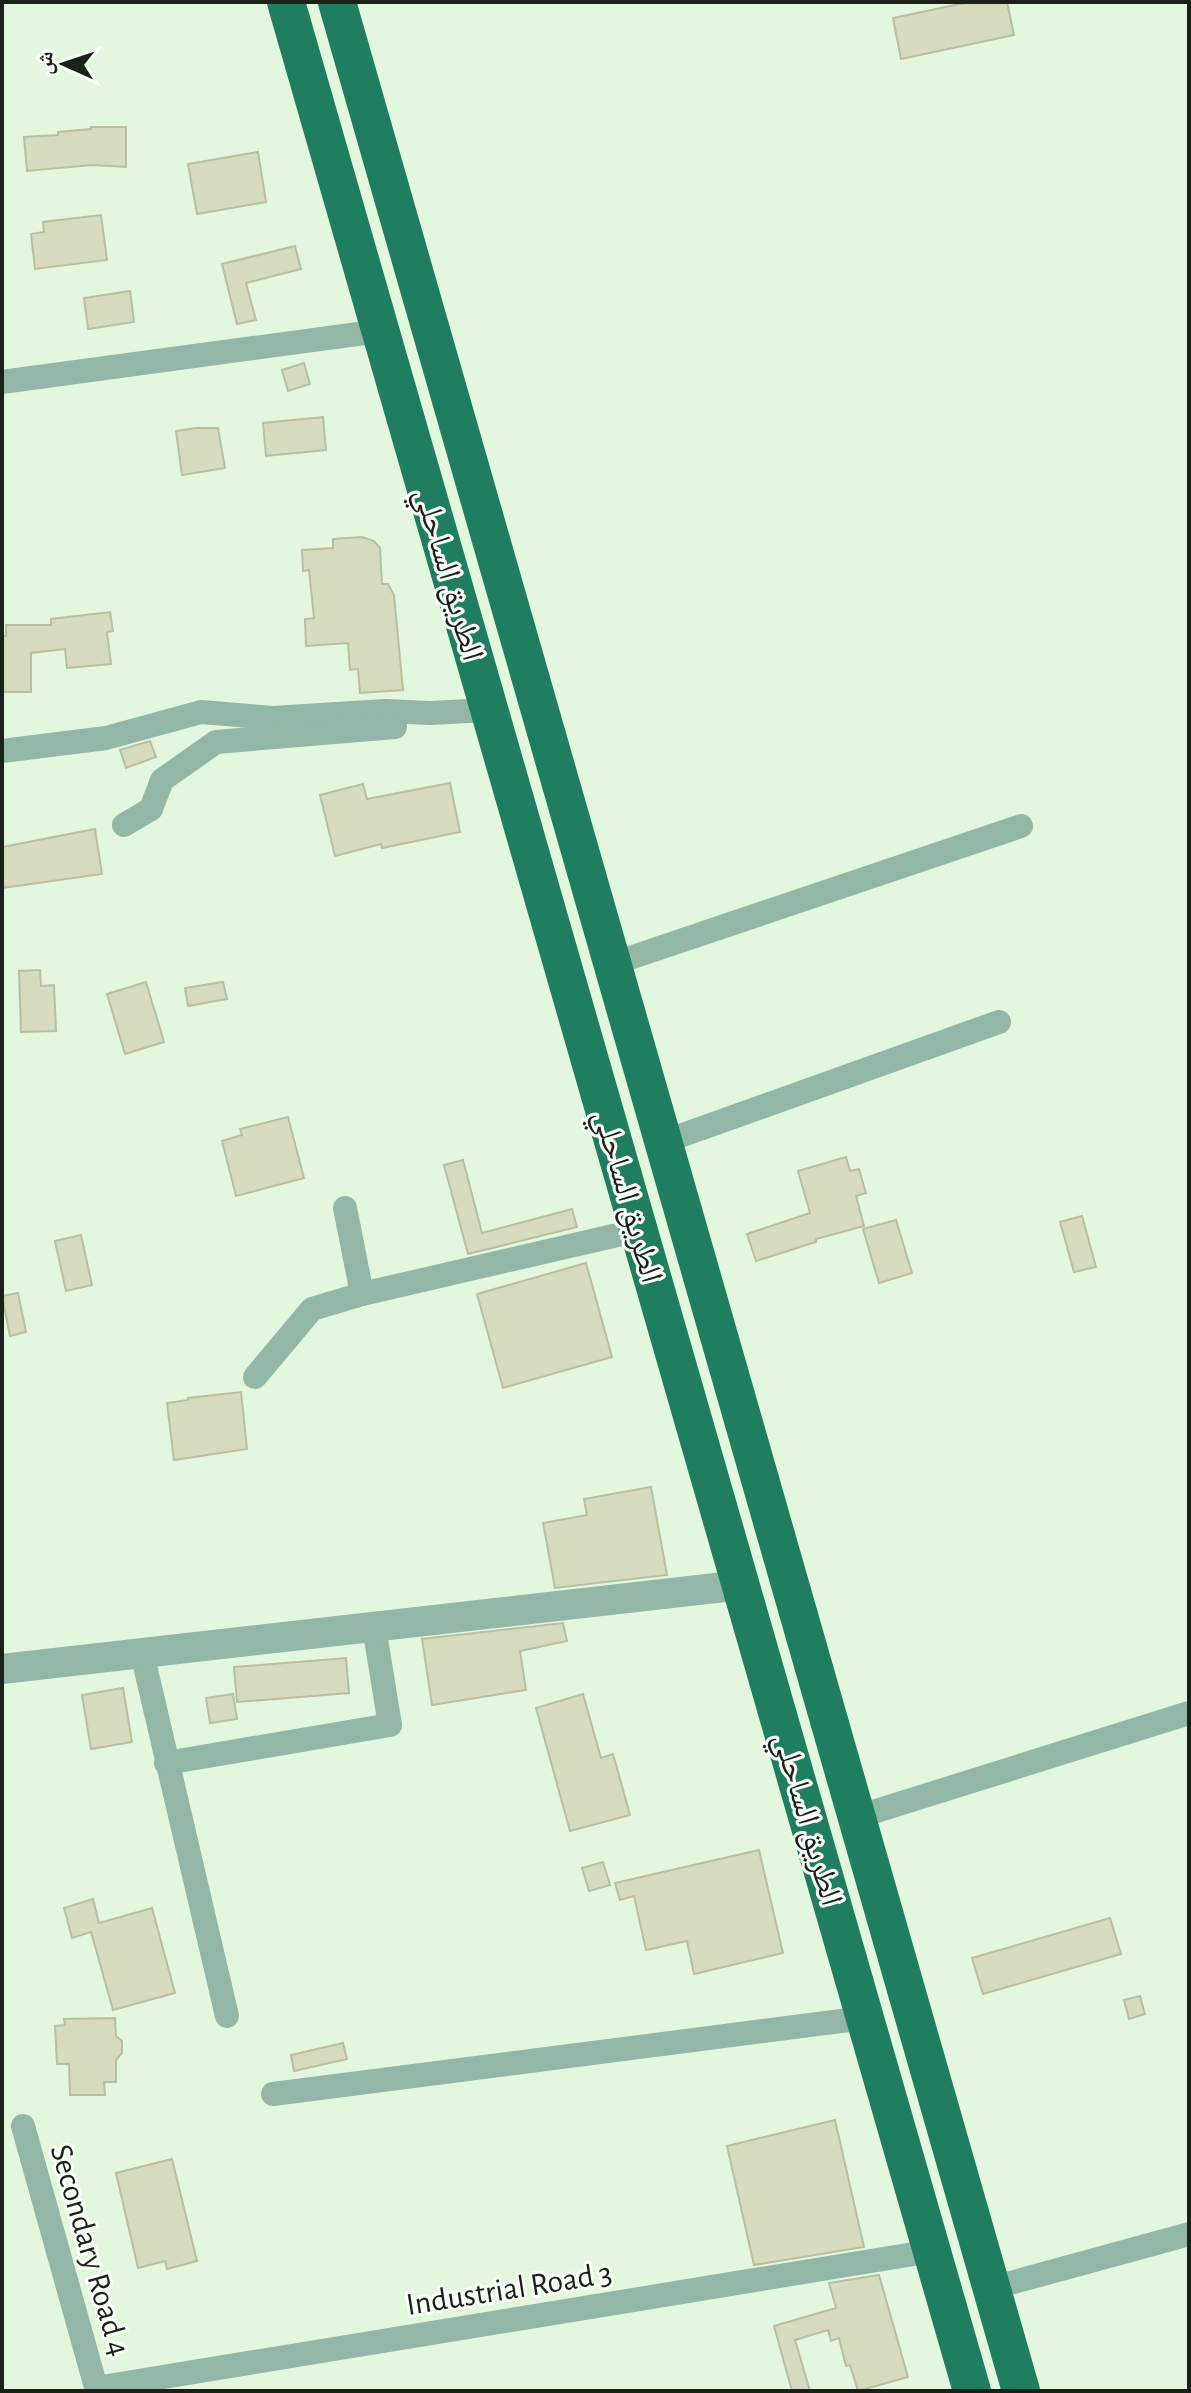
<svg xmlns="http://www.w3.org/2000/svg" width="1191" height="2393" font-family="'Alegreya Sans','Noto Naskh Arabic',sans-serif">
<rect width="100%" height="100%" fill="#e3f7de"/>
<!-- building -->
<g fill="#d7dbbd" stroke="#babea1" stroke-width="2">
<path d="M 969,2 L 1007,2 L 1014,35 L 901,59 L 893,18 Z"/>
<path d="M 91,127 L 126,127 L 126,167 L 92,165 L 27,171 L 24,137 L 58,135 L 58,132 L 91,129 Z"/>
<path d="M 258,152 L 266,202 L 197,214 L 188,164 Z"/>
<path d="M 101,215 L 107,260 L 35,269 L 31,234 L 44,232 L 43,222 Z"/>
<path d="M 295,246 L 301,269 L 246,283 L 256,320 L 237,324 L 222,264 Z"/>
<path d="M 130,291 L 134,322 L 88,329 L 84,298 Z"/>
<path d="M 304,363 L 310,384 L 288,391 L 282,370 Z"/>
<path d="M 323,417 L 326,450 L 266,456 L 263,423 Z"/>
<path d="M 196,428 L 218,428 L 225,468 L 182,475 L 176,431 Z"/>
<path d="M 362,537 L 374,541 L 380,548 L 382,584 L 388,584 L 394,595 L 403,690 L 360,693 L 358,669 L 350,670 L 348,643 L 306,646 L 305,619 L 314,618 L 309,570 L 303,571 L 302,550 L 333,548 L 333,539 Z"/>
<path d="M 110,612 L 113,631 L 107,632 L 111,664 L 67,668 L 65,649 L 31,653 L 31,692 L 2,692 L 2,636 L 6,636 L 6,625 L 51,625 L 51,619 Z"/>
<path d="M 150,741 L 156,757 L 126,768 L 120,750 Z"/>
<path d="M 450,783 L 460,832 L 382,848 L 381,844 L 335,856 L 320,795 L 363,784 L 367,799 Z"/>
<path d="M 95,829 L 102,874 L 2,888 L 2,847 Z"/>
<path d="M 40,970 L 41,986 L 54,985 L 56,1031 L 21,1032 L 19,971 Z"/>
<path d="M 146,982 L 164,1042 L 125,1054 L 107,994 Z"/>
<path d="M 223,982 L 227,999 L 188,1006 L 185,988 Z"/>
<path d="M 288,1117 L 304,1178 L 236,1196 L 222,1141 L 242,1135 L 240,1129 Z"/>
<path d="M 846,1157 L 850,1171 L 859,1169 L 866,1193 L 856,1196 L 864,1226 L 816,1239 L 816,1242 L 756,1261 L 747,1234 L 810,1213 L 798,1171 Z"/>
<path d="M 463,1160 L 482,1233 L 572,1209 L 577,1227 L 468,1254 L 444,1165 Z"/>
<path d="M 1082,1216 L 1096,1267 L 1074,1272 L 1060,1222 Z"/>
<path d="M 896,1220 L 912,1273 L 879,1283 L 863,1229 Z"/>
<path d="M 81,1235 L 92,1285 L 66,1291 L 55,1241 Z"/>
<path d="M 586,1263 L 612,1357 L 503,1388 L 477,1294 Z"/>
<path d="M 18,1293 L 26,1332 L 10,1336 L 2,1296 Z"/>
<path d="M 241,1392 L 247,1449 L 174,1460 L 167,1403 L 188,1400 L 188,1398 Z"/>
<path d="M 651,1487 L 667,1575 L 555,1588 L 543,1523 L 587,1515 L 584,1499 Z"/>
<path d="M 563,1623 L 567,1641 L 520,1651 L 526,1690 L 432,1705 L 422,1639 Z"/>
<path d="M 346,1658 L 349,1693 L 237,1702 L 234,1667 Z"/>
<path d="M 123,1688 L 132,1742 L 91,1749 L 82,1695 Z"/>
<path d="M 233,1694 L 237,1719 L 210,1723 L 206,1698 Z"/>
<path d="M 583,1694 L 601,1758 L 613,1754 L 630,1815 L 570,1831 L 536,1708 Z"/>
<path d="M 759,1850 L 783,1953 L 694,1974 L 687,1941 L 646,1950 L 634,1896 L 620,1900 L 615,1883 Z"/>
<path d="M 603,1862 L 610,1885 L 589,1891 L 582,1868 Z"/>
<path d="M 93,1899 L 99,1923 L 152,1908 L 175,1993 L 113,2010 L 91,1932 L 72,1938 L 64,1908 Z"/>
<path d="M 1110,1918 L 1121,1954 L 983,1994 L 972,1958 Z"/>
<path d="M 1140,1996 L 1145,2014 L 1129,2019 L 1124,2000 Z"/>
<path d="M 115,2018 L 116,2036 L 122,2041 L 122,2053 L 116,2060 L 116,2082 L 104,2082 L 105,2095 L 70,2095 L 69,2064 L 57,2064 L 55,2026 L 65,2025 L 64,2019 Z"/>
<path d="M 343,2043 L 347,2059 L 294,2071 L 291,2055 Z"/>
<path d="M 835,2120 L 864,2247 L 754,2265 L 727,2146 Z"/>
<path d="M 172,2159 L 197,2261 L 167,2269 L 165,2261 L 138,2268 L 116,2173 Z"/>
<path d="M 879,2275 L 908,2377 L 858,2391 L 850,2365 L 846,2366 L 839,2338 L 831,2341 L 828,2330 L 795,2340 L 810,2391 L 792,2391 L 774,2326 L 836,2308 L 829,2283 Z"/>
</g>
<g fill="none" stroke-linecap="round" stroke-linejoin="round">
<!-- minor -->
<g stroke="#92b7a6" stroke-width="24">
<path d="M 2,382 L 380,331"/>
<path d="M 2,751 L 106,738 L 201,712 L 273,718 L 385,711 L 430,713 L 489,710"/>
<path d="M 124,825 L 151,809 L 162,780 L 216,742 L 395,727"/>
<path d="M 612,964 L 1021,826"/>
<path d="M 663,1142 L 999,1022"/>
<path d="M 345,1208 L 362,1294"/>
<path d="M 255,1377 L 312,1309 L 362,1294 L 639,1230"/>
<path d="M 142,1653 L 227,2016"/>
<path d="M 166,1763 L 390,1725 L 374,1627"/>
<path d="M 857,1817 L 1189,1713"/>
<path d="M 273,2094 L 865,2018"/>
<path d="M 23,2126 L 97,2391"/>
<path d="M 992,2288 L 1189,2234"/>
<path d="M 96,2388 L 932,2251"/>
</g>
<!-- tertiary -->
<path stroke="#92b7a6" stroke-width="30" d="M 2,1669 L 742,1585"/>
<!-- trunk -->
<g stroke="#1e7e5f" stroke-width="38">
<path d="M 286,2 L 972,2391"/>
<path d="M 337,2 L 1021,2391"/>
</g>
</g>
<g text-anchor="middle" stroke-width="6" stroke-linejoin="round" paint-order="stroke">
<!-- street labels -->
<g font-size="32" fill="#1a2118" stroke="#fafef9">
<text transform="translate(450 574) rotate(74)" y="11">الطريق الساحلي</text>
<text transform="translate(629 1196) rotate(74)" y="11">الطريق الساحلي</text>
<text transform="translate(809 1819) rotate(74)" y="11">الطريق الساحلي</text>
<text transform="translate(91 2250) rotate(74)" y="11">Secondary Road 4</text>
<text transform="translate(509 2288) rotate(-9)" y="11">Industrial Road 3</text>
</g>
</g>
<!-- border -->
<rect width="1191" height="2393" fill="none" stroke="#1a2118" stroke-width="8"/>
<!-- north arrow -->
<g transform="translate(64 64) rotate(273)" stroke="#fafef9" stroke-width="6" paint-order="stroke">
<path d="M0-6L14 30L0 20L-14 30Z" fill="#1a2118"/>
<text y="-12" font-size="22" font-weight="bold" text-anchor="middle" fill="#1a2118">ش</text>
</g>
</svg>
